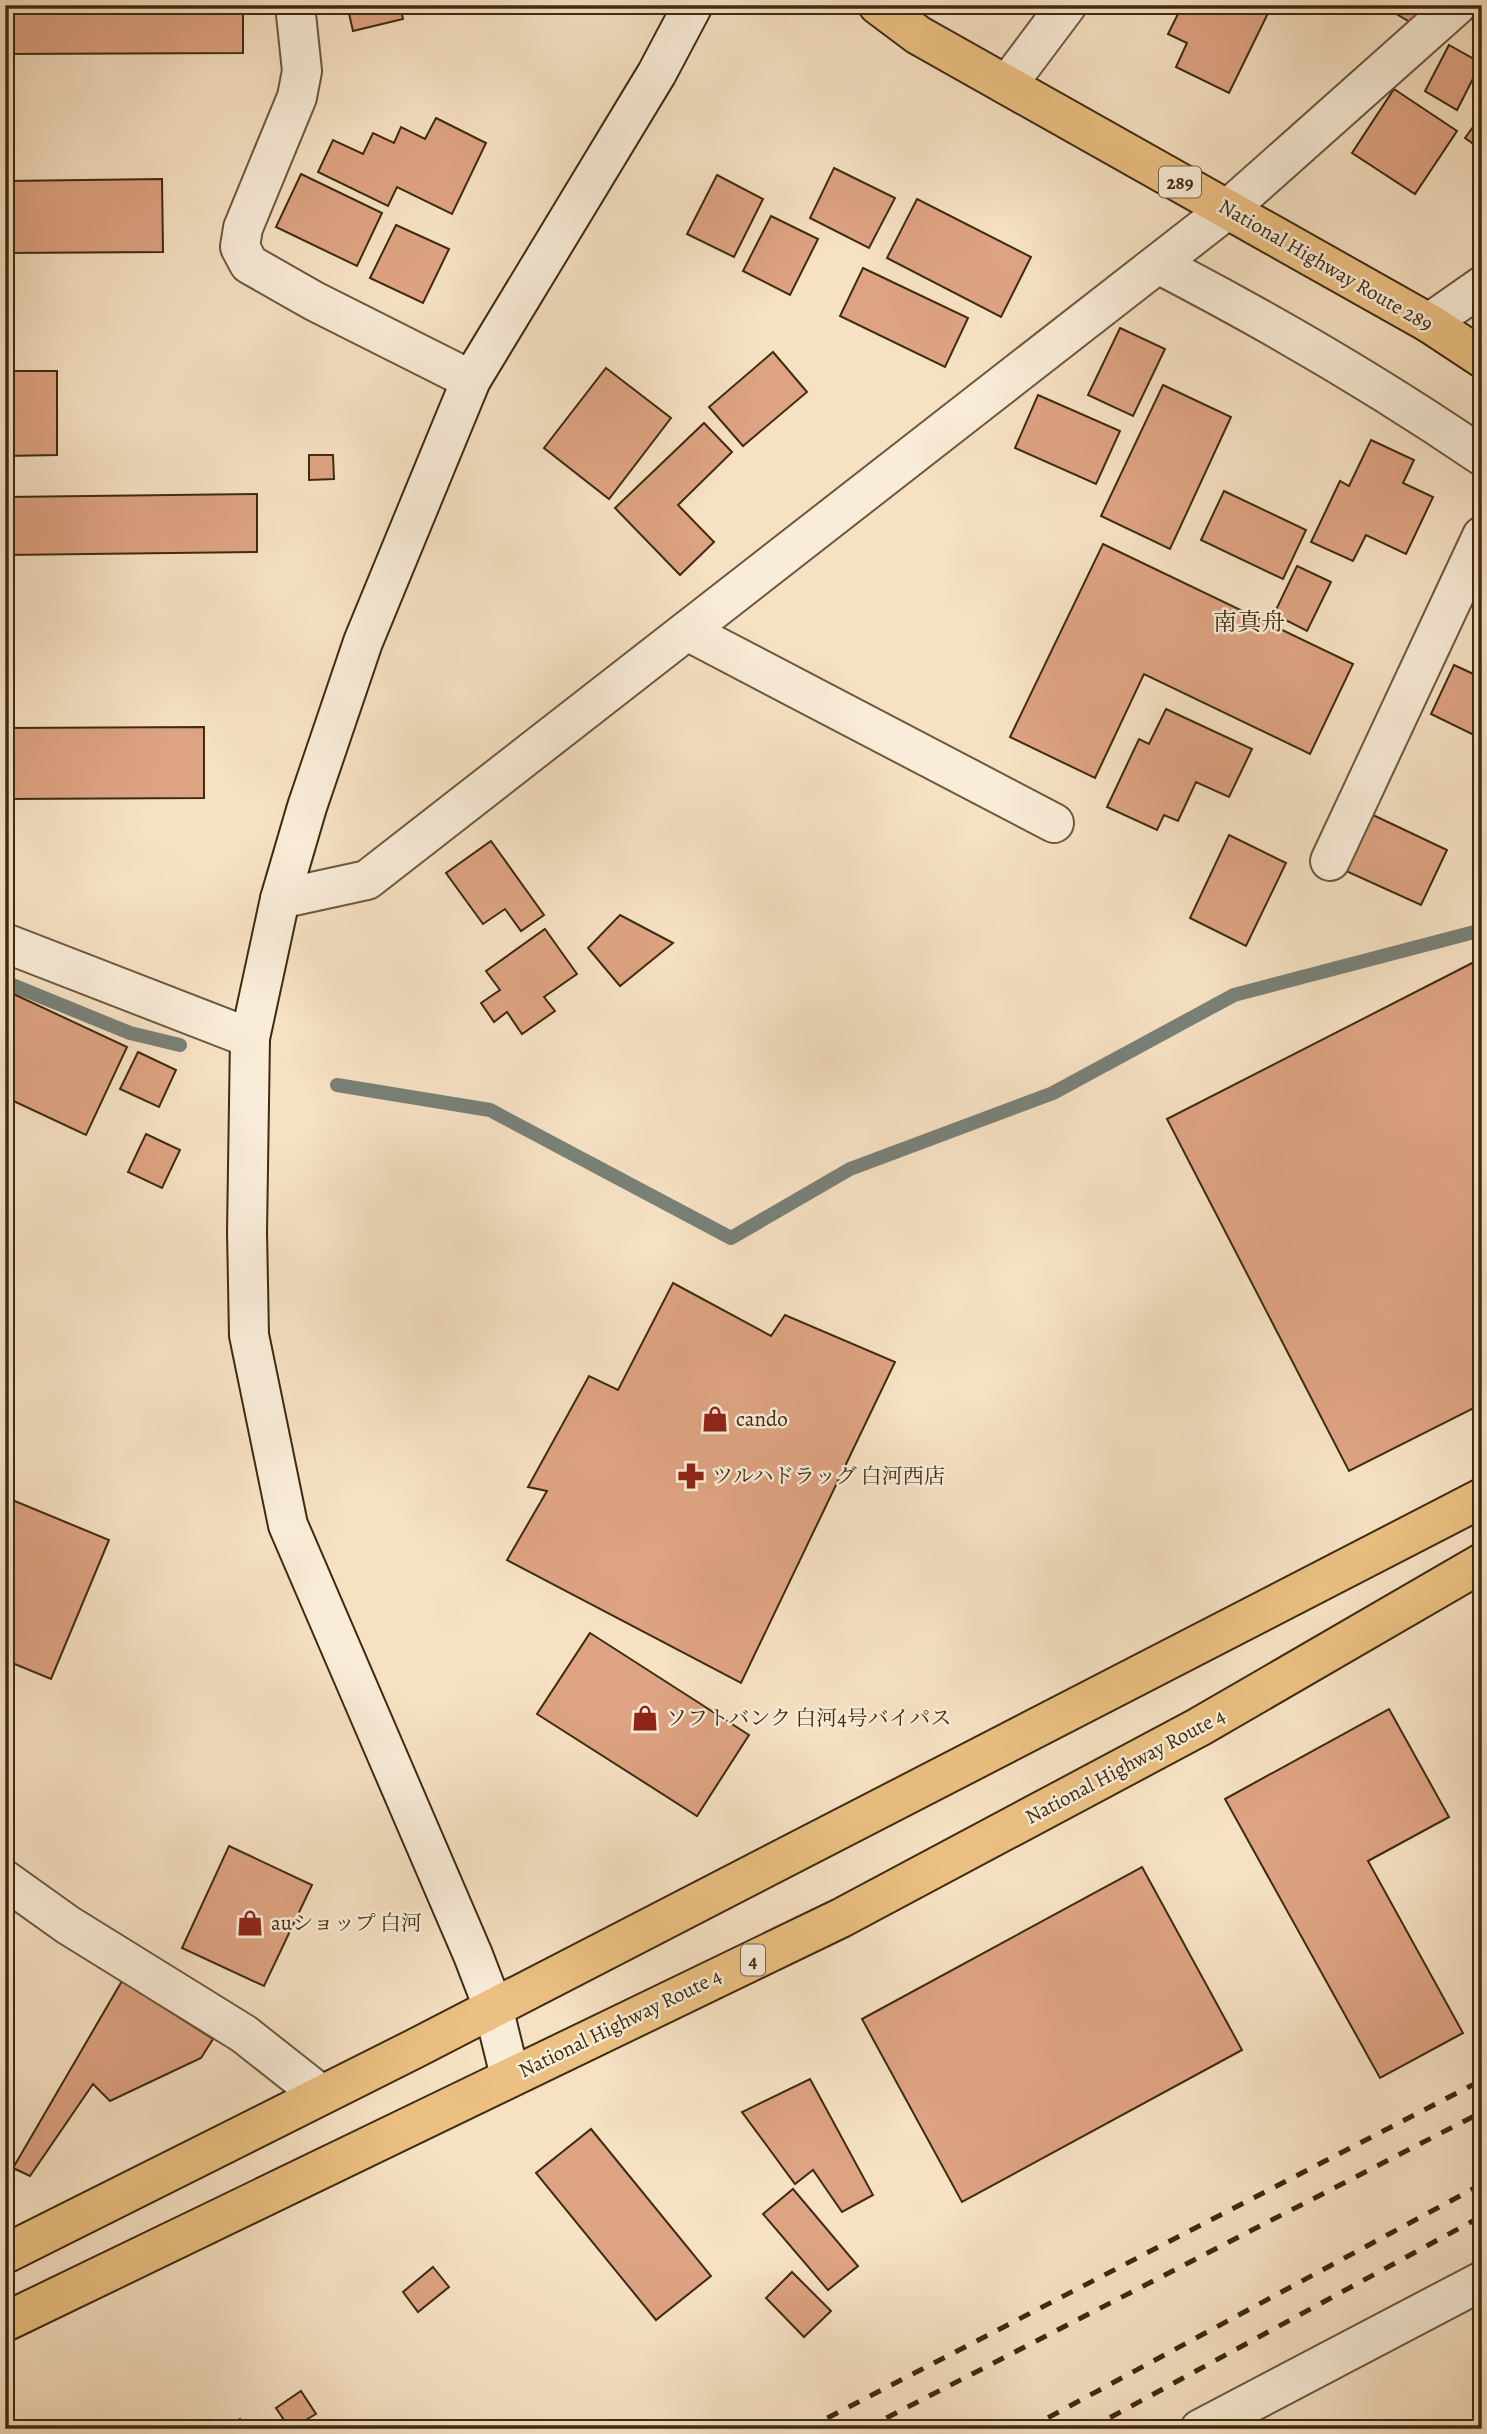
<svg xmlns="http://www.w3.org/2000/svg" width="1487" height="2434" font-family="Alegreya,'Noto Serif JP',serif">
<rect width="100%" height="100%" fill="#f6e1c3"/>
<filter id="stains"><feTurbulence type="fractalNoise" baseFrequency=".00286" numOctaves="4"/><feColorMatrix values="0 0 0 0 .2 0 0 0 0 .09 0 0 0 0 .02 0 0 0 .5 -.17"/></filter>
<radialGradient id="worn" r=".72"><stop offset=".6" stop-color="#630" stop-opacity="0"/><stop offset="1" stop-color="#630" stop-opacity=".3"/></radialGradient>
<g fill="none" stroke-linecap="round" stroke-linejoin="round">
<!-- stream -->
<g stroke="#798178" stroke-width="14">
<path d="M 5,982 L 130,1033 L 180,1045"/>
<path d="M 337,1085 L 490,1110 L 731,1238 L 850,1169 L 1053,1093 L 1234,995 L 1482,930"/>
</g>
</g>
<!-- building -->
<g fill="#dea382" stroke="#3e2b10" stroke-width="2">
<path d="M 5,5 L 243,5 L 243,53 L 5,54 Z"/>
<path d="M 347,5 L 400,5 L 403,19 L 353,31 Z"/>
<path d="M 1174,5 L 1272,5 L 1229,93 L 1176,67 L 1187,43 L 1168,34 L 1181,8 Z"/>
<path d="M 1381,5 L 1427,5 L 1415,25 Z"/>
<path d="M 1449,45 L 1481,63 L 1457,110 L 1425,91 Z"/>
<path d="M 1394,89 L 1457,131 L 1415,194 L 1352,153 Z"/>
<path d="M 1482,115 L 1482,150 L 1465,138 Z"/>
<path d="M 436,118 L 486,143 L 452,214 L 397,187 L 388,206 L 318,172 L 333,140 L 363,154 L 373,133 L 394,143 L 401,127 L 425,139 Z"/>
<path d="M 834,168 L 895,198 L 869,248 L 810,218 Z"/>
<path d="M 301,174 L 382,213 L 357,266 L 276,227 Z"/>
<path d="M 717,175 L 763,199 L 734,257 L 687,234 Z"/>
<path d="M 162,179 L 163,252 L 5,253 L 5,181 Z"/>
<path d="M 917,199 L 1031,257 L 1001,317 L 887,258 Z"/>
<path d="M 771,216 L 818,239 L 790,295 L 743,271 Z"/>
<path d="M 396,225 L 449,249 L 423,303 L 370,278 Z"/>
<path d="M 863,268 L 968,318 L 945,367 L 840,316 Z"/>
<path d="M 1120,328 L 1165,349 L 1133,416 L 1088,395 Z"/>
<path d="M 773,352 L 807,392 L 743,446 L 709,407 Z"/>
<path d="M 606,368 L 671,418 L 609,499 L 544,448 Z"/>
<path d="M 5,371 L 57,371 L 57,455 L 5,456 Z"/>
<path d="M 1163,385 L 1231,417 L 1170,549 L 1101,516 Z"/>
<path d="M 1038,395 L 1120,431 L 1096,484 L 1015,448 Z"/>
<path d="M 704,423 L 732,452 L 678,505 L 714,542 L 680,575 L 615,508 Z"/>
<path d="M 1371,440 L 1414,460 L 1403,483 L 1433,497 L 1406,554 L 1366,535 L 1353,561 L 1311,542 L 1340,481 L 1349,486 Z"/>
<path d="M 309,455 L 333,455 L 334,479 L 309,480 Z"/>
<path d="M 1224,491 L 1306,530 L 1283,579 L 1201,540 Z"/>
<path d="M 257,494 L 257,552 L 5,555 L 5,497 Z"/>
<path d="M 1103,544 L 1353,664 L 1310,754 L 1144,674 L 1095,778 L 1010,737 Z"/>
<path d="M 1297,566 L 1331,582 L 1307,631 L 1274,614 Z"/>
<path d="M 1454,665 L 1482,678 L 1482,739 L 1431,714 Z"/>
<path d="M 1166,709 L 1252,749 L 1229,797 L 1196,782 L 1178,821 L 1164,815 L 1157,830 L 1107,807 L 1139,739 L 1149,744 Z"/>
<path d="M 204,727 L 204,798 L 5,799 L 5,728 Z"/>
<path d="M 1373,815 L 1447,850 L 1421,905 L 1346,871 Z"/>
<path d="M 1229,835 L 1286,863 L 1246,946 L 1190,918 Z"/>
<path d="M 491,841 L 544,915 L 521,931 L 505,909 L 483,924 L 446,873 Z"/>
<path d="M 620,915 L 673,943 L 620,986 L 588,948 Z"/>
<path d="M 545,929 L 577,974 L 544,997 L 555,1011 L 522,1034 L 507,1012 L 494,1022 L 481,1003 L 500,990 L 486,971 Z"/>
<path d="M 1482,958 L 1482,1404 L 1349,1471 L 1167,1119 Z"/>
<path d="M 5,990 L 127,1047 L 86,1135 L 5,1097 Z"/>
<path d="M 138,1052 L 176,1070 L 159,1107 L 120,1089 Z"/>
<path d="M 146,1134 L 180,1150 L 162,1188 L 128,1172 Z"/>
<path d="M 673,1283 L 771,1336 L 785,1315 L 895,1362 L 741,1683 L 507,1560 L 547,1491 L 528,1487 L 589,1376 L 618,1390 Z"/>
<path d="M 5,1497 L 109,1540 L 51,1679 L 5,1660 Z"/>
<path d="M 590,1633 L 749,1735 L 697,1816 L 537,1714 Z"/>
<path d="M 1389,1709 L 1449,1817 L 1368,1861 L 1463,2033 L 1380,2078 L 1225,1799 Z"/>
<path d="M 229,1846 L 312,1885 L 264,1986 L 182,1948 Z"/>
<path d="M 1142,1867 L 1242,2050 L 962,2202 L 862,2019 Z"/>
<path d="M 122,1981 L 213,2039 L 201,2058 L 110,2101 L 93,2084 L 30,2176 L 13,2168 Z"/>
<path d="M 810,2079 L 873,2195 L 842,2212 L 813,2170 L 795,2184 L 742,2112 Z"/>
<path d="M 591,2129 L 711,2276 L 656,2320 L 536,2173 Z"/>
<path d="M 793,2189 L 858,2266 L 828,2290 L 763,2214 Z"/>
<path d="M 433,2267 L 449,2287 L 418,2312 L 403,2292 Z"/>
<path d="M 792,2272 L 831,2311 L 804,2337 L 766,2298 Z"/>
<path d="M 301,2391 L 316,2414 L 290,2429 L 276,2408 Z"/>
<path d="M 240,2419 L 245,2429 L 220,2429 Z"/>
</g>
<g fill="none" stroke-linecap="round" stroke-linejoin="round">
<!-- street casing -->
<g stroke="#6c583d" stroke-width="42">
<g id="street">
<path d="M 295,5 L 302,71 L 297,97 L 243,228 L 240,247 L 249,264 L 314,301 L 471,380"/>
<path d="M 1007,85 L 1067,5"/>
<path d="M 1158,264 C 1270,322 1378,385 1482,456"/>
<path d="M 1429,323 L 1482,286"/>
<path d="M 687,631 L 1054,823"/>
<path d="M 1330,861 L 1482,536"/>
<path d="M 280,899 L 367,880 L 1228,209 L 1457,5"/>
<path d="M 5,943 L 250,1038"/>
<path d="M 5,1880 L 68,1925 L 244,2034 L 320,2094"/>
<path d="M 1200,2429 L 1482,2281"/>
</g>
</g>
<!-- secondary casing -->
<g stroke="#3e2b10" stroke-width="42">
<path id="secondary" d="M 510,2076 L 493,2007 L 473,1955 L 288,1525 L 249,1335 L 247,1232 L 250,1038 L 280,899 L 307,807 L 363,642 L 471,380 L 657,73 L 693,5"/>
</g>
<!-- highway casing -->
<g stroke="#3e2b10" stroke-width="42">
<g id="highway">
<path d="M 878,5 L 918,35 L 1429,323 L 1482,358"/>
<path d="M 5,2254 L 414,2049 L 1482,1498"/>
<path d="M 5,2322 L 841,1918 L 1199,1727 L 1482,1563"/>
</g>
</g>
<!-- street -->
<use href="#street" stroke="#f9ecd8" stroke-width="38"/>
<!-- secondary -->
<use href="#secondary" stroke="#f9ecd8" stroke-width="38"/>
<!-- highway -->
<use href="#highway" stroke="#ebc082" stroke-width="38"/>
<!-- rail -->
<g stroke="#3e2b10" stroke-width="5" stroke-dasharray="12 12" stroke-linecap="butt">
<path d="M 806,2429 L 1482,2080"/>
<path d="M 865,2429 L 1482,2112"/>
<path d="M 1027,2429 L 1482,2184"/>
<path d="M 1089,2429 L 1482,2216"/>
</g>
</g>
<!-- icons -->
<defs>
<g id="shop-bare" transform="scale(2.1)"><path d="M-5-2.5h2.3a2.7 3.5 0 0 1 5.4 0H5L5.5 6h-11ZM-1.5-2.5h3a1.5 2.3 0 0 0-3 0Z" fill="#8f2418" stroke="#f9ecd8" stroke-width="2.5" paint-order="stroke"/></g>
<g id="pharmacy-bare" transform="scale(2.1)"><path d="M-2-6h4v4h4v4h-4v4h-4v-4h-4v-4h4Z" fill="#8f2418" stroke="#f9ecd8" stroke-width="2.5" paint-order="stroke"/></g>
</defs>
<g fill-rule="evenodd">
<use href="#shop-bare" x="715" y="1419"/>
<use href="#pharmacy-bare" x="691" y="1476"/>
<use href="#shop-bare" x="645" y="1718"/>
<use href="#shop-bare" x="250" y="1923"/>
</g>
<g text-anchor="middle" stroke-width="5" stroke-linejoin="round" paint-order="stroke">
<!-- shield labels -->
<g fill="#f9ecd8" stroke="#76654c" stroke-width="2">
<rect x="1159" y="166.5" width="42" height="31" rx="5"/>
<rect x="741" y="1944.5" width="24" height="31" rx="5"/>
</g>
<g font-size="19" font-weight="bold" fill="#3e2b10">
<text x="1180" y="189">289</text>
<text x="753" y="1967">4</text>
</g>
<!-- street labels -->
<g font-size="21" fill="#3e2b10" stroke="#f9ecd8">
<text transform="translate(1326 265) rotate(30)" y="7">National Highway Route 289</text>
<text transform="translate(1125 1766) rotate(-28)" y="7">National Highway Route 4</text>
<text transform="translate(620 2023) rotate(-26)" y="7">National Highway Route 4</text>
</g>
<!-- poi labels -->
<g font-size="21" fill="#3e2b10" stroke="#f9ecd8" text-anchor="start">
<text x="736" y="1426">cando</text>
<text x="712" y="1483">ツルハドラッグ 白河西店</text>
<text x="666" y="1725">ソフトバンク 白河4号バイパス</text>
<text x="271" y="1930">auショップ 白河</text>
</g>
<!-- quarter labels -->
<g font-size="24" fill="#3e2b10" stroke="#f9ecd8">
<text x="1249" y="630">南真舟</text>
</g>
</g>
<!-- margin -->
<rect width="1487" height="2434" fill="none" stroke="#f6e1c3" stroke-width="28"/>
<rect x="7" y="7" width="1473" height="2420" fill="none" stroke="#3e2b10" stroke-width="3.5"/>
<rect x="14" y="14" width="1459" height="2406" fill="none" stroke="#3e2b10" stroke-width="2"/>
<rect width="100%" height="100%" filter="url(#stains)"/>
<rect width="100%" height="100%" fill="url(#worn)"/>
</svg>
